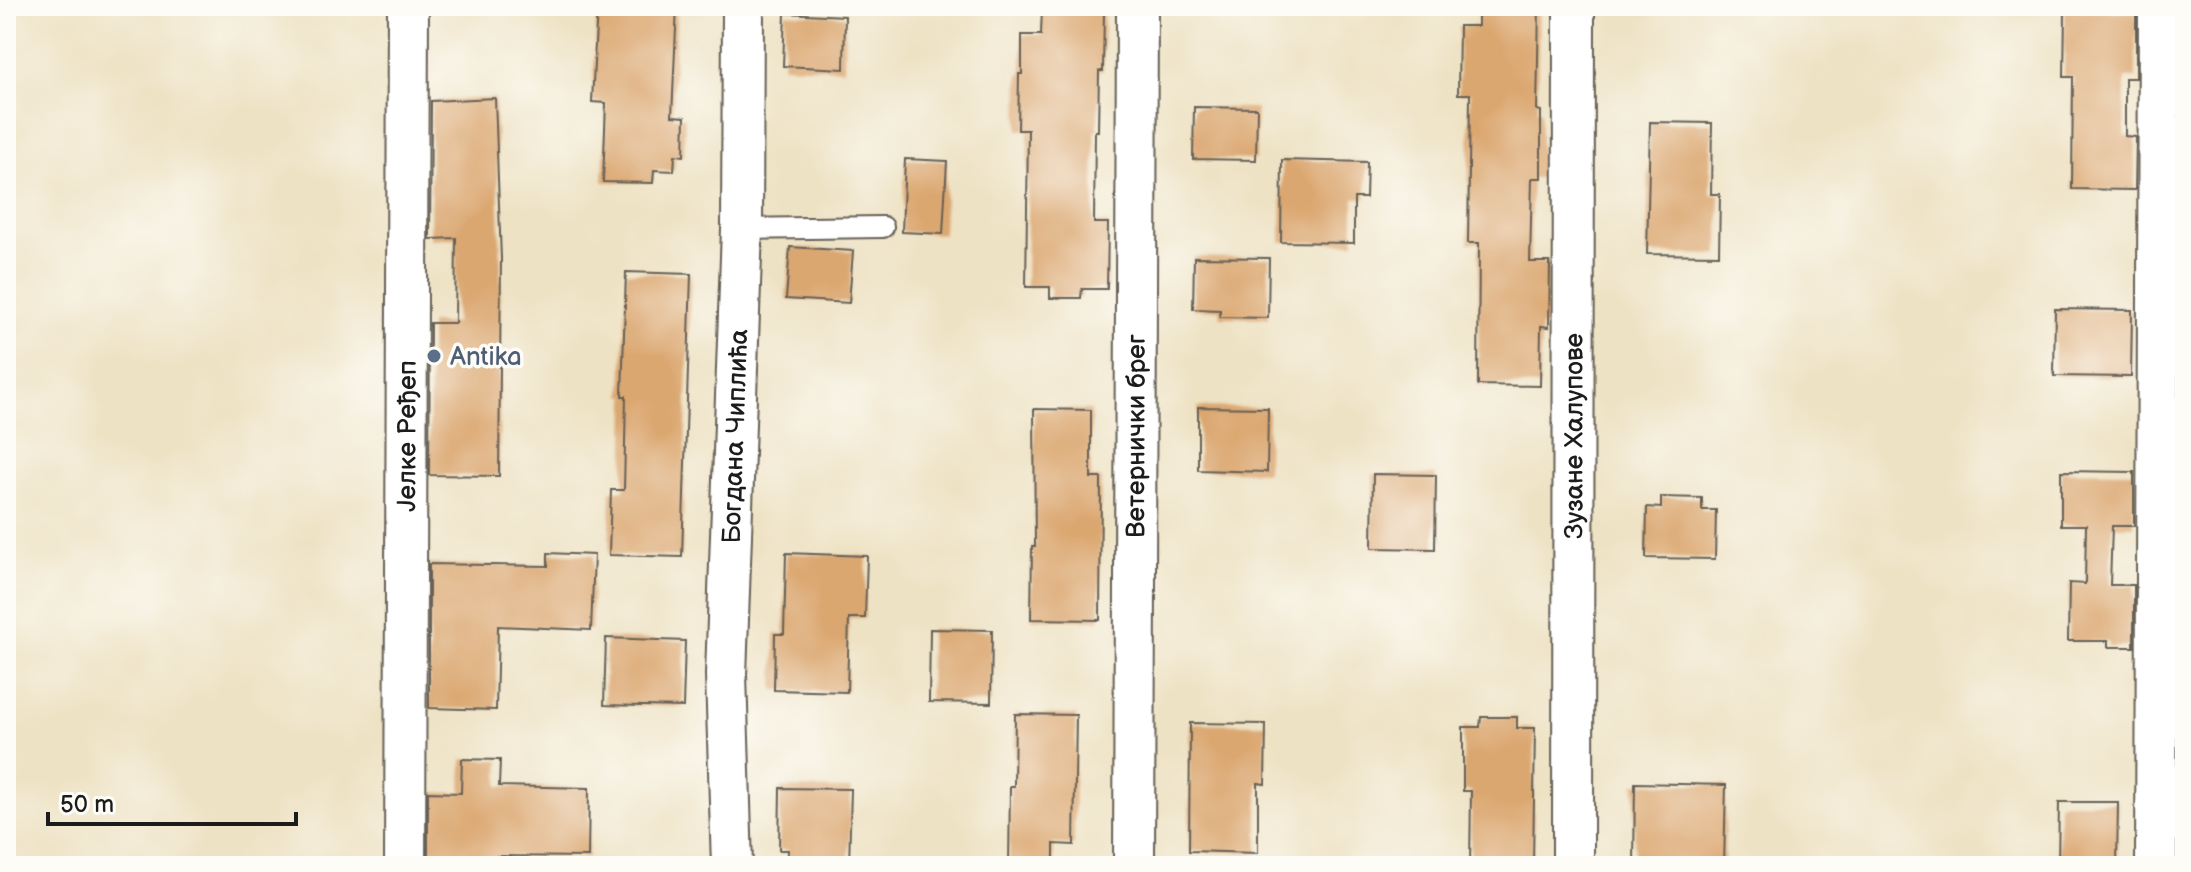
<svg xmlns="http://www.w3.org/2000/svg" width="2191" height="872" font-family="'Balsamiq Sans',sans-serif">
<rect width="100%" height="100%" fill="#fdfcf7"/>
<filter id="ink" filterUnits="userSpaceOnUse"><feTurbulence type="fractalNoise" baseFrequency=".0125" numOctaves="2"/><feDisplacementMap in="SourceGraphic" scale="16" xChannelSelector="R" yChannelSelector="G"/><feConvolveMatrix kernelMatrix="1 2 1 2 8 2 1 2 1" color-interpolation-filters="sRGB"/></filter>
<filter id="wash" filterUnits="userSpaceOnUse"><feTurbulence type="fractalNoise" baseFrequency=".006" numOctaves="4" result="noise"/><feDisplacementMap in="SourceGraphic" scale="32" xChannelSelector="R" yChannelSelector="G"/><feGaussianBlur stdDeviation="1.8" result="paint"/><feColorMatrix in="noise" values="0 0 0 0 0 0 0 0 0 0 0 0 0 0 0 0 0 1.4 0 .05"/><feComposite in="paint" operator="in"/></filter>
<g filter="url(#wash)">
<rect width="100%" height="100%" fill="#eee2c4"/>
<g id="blocks">
<!-- building -->
<g fill="#dba771">
<path d="M 597,6 L 677,6 L 672,116 L 685,117 L 684,156 L 675,155 L 674,171 L 654,170 L 653,183 L 603,182 L 606,103 L 592,102 Z"/>
<path d="M 1478,6 L 1539,6 L 1537,110 L 1541,111 L 1541,178 L 1532,178 L 1530,262 L 1550,262 L 1549,327 L 1541,326 L 1540,386 L 1478,385 L 1479,243 L 1468,243 L 1470,94 L 1458,94 L 1459,26 L 1478,26 Z"/>
<path d="M 1042,9 L 1104,10 L 1103,71 L 1099,71 L 1098,131 L 1095,131 L 1094,223 L 1108,223 L 1107,289 L 1082,289 L 1081,298 L 1050,298 L 1050,287 L 1026,287 L 1028,130 L 1018,130 L 1019,74 L 1022,74 L 1022,35 L 1041,35 Z"/>
<path d="M 2065,11 L 2136,12 L 2136,78 L 2125,78 L 2125,136 L 2136,137 L 2135,190 L 2072,189 L 2073,77 L 2064,77 Z"/>
<path d="M 785,13 L 845,16 L 844,69 L 783,66 Z"/>
<path d="M 495,98 L 501,259 L 499,476 L 429,475 L 430,323 L 455,323 L 456,238 L 430,239 L 431,101 Z"/>
<path d="M 1194,107 L 1257,108 L 1256,160 L 1193,159 Z"/>
<path d="M 1650,122 L 1712,123 L 1711,194 L 1720,194 L 1719,255 L 1647,254 Z"/>
<path d="M 905,159 L 947,161 L 943,234 L 902,232 Z"/>
<path d="M 1282,160 L 1367,162 L 1366,198 L 1354,198 L 1354,243 L 1281,242 Z"/>
<path d="M 790,247 L 853,251 L 849,303 L 786,299 Z"/>
<path d="M 1194,257 L 1269,258 L 1268,318 L 1220,317 L 1220,310 L 1193,309 Z"/>
<path d="M 626,272 L 691,274 L 682,557 L 609,555 L 611,490 L 624,490 L 626,396 L 622,396 Z"/>
<path d="M 2055,309 L 2132,310 L 2131,377 L 2054,376 Z"/>
<path d="M 1198,407 L 1268,408 L 1267,472 L 1198,470 Z"/>
<path d="M 1034,409 L 1091,410 L 1091,478 L 1101,478 L 1100,620 L 1031,619 L 1032,546 L 1035,546 Z"/>
<path d="M 2061,471 L 2134,472 L 2134,526 L 2112,526 L 2110,585 L 2134,585 L 2134,647 L 2108,647 L 2108,641 L 2068,641 L 2069,583 L 2085,584 L 2086,525 L 2061,525 Z"/>
<path d="M 1373,474 L 1436,475 L 1435,549 L 1372,548 Z"/>
<path d="M 1661,497 L 1702,498 L 1702,510 L 1716,510 L 1715,559 L 1646,558 L 1647,507 L 1661,508 Z"/>
<path d="M 548,553 L 594,555 L 591,630 L 498,626 L 496,710 L 429,708 L 429,564 L 548,566 Z"/>
<path d="M 786,553 L 867,556 L 865,618 L 849,618 L 847,692 L 774,690 L 775,634 L 784,634 Z"/>
<path d="M 930,629 L 992,630 L 991,703 L 929,702 Z"/>
<path d="M 606,638 L 685,641 L 683,707 L 604,705 Z"/>
<path d="M 1015,714 L 1076,715 L 1074,845 L 1054,844 L 1054,866 L 1009,866 L 1010,786 L 1014,786 Z"/>
<path d="M 1481,717 L 1517,717 L 1517,728 L 1535,728 L 1533,866 L 1470,866 L 1471,791 L 1463,791 L 1463,727 L 1480,727 Z"/>
<path d="M 1190,723 L 1266,724 L 1265,784 L 1258,783 L 1258,853 L 1189,851 Z"/>
<path d="M 462,759 L 500,760 L 499,786 L 589,788 L 588,857 L 497,856 L 497,866 L 428,866 L 428,792 L 461,793 Z"/>
<path d="M 1635,783 L 1726,785 L 1724,866 L 1634,865 Z"/>
<path d="M 780,788 L 851,789 L 849,866 L 787,866 L 788,850 L 779,850 Z"/>
<path d="M 2059,802 L 2118,802 L 2117,866 L 2058,865 Z"/>
</g>
</g>
</g>
<g filter="url(#ink)">
<use href="#blocks" fill-opacity="0" stroke="#666157" stroke-width="2"/>
<g fill="none" stroke-linecap="round" stroke-linejoin="round">
<!-- lane casing -->
<g stroke="#666157" stroke-width="24">
<path id="lane" d="M 742,229 L 883,227"/>
</g>
<!-- street casing -->
<g stroke="#666157" stroke-width="44">
<g id="street">
<path id="s1" d="M 405,866 L 408,6"/>
<path id="s2" d="M 732,866 L 726,675 L 742,229 L 743,6"/>
<path id="s3" d="M 1134,866 L 1137,6"/>
<path id="s4" d="M 1573,866 L 1574,6"/>
<path d="M 2156,866 L 2159,6"/>
</g>
</g>
<!-- lane -->
<use href="#lane" stroke="#fff" stroke-width="20"/>
<!-- street -->
<use href="#street" stroke="#fff" stroke-width="40"/>
</g>
</g>
<!-- markers -->
<circle fill="#5c6f8a" stroke="#fdfcf7" stroke-width="3" cx="434" cy="356" r="8"/>
<g text-anchor="middle" stroke-width="7" stroke-linejoin="round" paint-order="stroke">
<!-- service labels -->
<g font-size="26" fill="#4e5e75" stroke="#fdfcf7" text-anchor="start">
<text x="450" y="365">Antika</text>
</g>
<!-- street labels -->
<g font-size="26" fill="#1c1c1c" stroke="#fdfcf7">
<text dy="9" stroke="none"><textPath href="#s1" startOffset="430">Јелке Ређеп</textPath></text>
<text dy="9" stroke="none"><textPath href="#s2" startOffset="430">Богдана Чиплића</textPath></text>
<text dy="9" stroke="none"><textPath href="#s3" startOffset="430">Ветернички брег</textPath></text>
<text dy="9" stroke="none"><textPath href="#s4" startOffset="430">Зузане Халупове</textPath></text>
</g>
</g>
<!-- margin -->
<rect width="2191" height="872" fill="none" stroke="#fdfcf7" stroke-width="32"/>
<!-- scale -->
<path d="M48 812v12h248v-12" fill="none" stroke="#1c1c1c" stroke-width="4"/>
<text x="60" y="812" font-size="24" fill="#1c1c1c" stroke="#fdfcf7" stroke-width="6" paint-order="stroke">50 m</text>
</svg>
